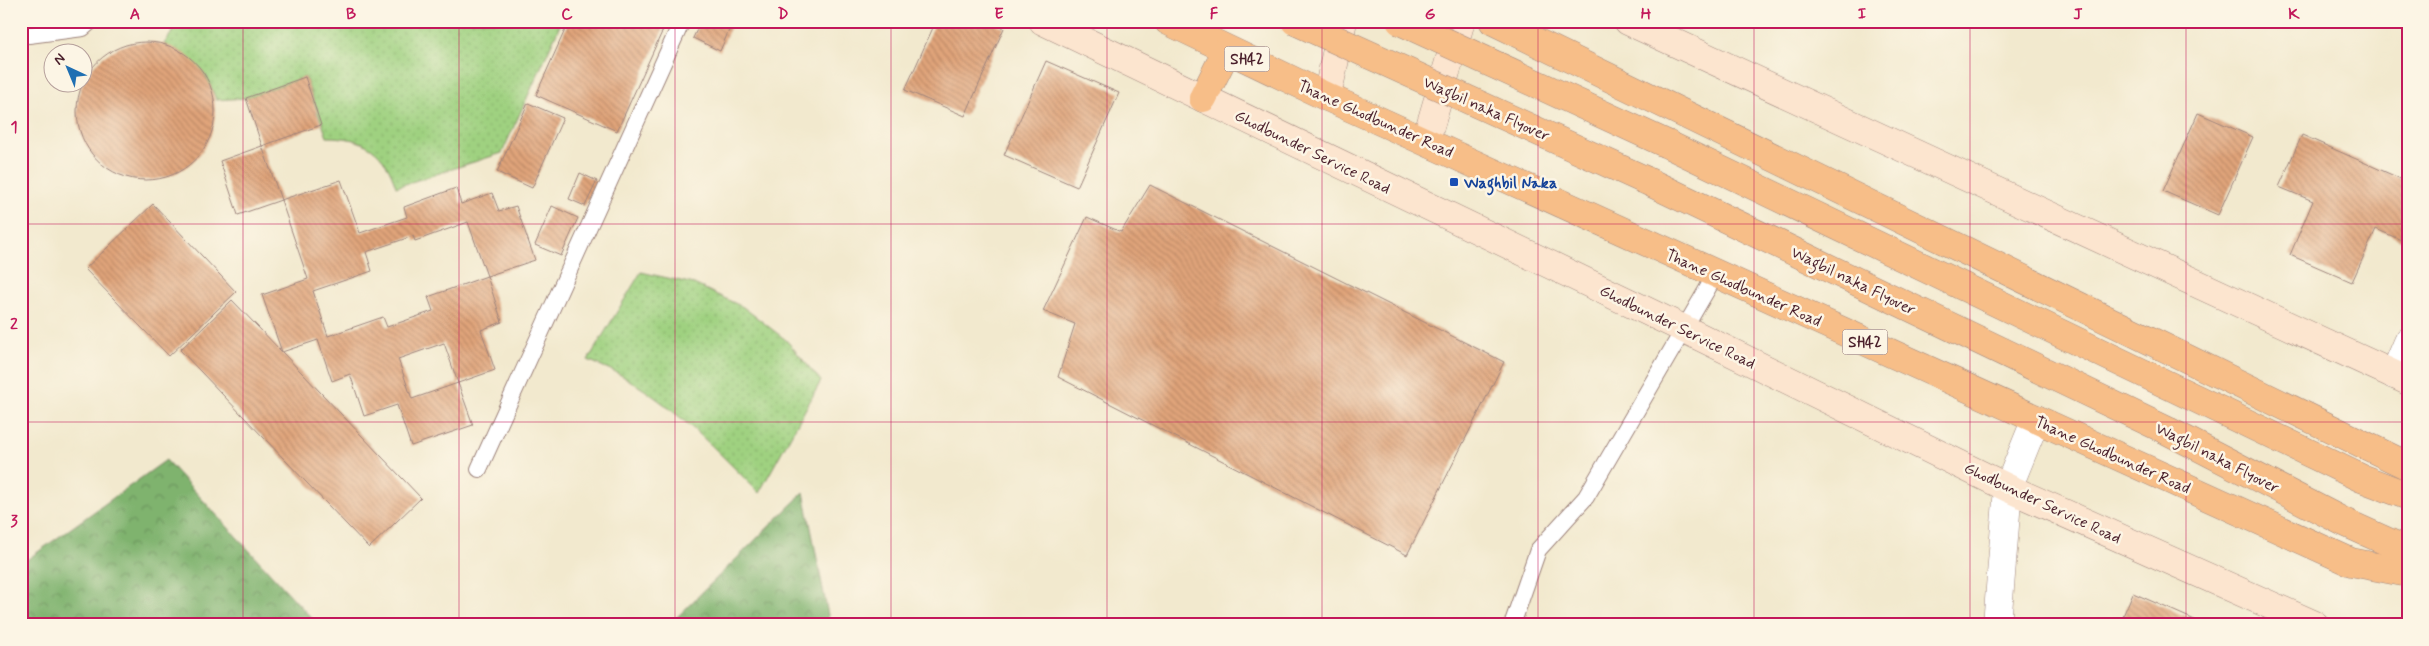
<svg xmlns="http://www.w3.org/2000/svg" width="2429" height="646" font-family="Mynerve,sans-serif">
<defs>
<pattern id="grass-dots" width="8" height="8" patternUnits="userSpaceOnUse" patternTransform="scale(1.25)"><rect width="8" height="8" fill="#9fd180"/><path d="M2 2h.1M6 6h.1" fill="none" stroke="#8ab36f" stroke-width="1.8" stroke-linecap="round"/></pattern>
<pattern id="forest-crowns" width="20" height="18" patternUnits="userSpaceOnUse" patternTransform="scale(1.25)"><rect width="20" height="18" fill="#7fb36e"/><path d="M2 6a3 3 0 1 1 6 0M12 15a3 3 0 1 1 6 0" fill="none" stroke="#6a915b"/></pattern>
<pattern id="building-back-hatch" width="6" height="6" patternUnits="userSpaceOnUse" patternTransform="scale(1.25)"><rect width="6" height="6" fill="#e0a47a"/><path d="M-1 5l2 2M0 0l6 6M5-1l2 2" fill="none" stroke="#b88564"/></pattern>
</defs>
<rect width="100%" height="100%" fill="#fcf5e5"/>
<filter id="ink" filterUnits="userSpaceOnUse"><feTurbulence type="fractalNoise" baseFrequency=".02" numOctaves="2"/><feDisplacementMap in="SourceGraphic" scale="10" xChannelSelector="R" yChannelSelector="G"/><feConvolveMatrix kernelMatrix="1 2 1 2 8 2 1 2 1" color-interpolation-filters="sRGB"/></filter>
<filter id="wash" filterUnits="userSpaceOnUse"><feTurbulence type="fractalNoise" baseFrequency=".0096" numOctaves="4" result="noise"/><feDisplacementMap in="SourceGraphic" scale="20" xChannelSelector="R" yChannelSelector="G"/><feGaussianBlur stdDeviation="1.12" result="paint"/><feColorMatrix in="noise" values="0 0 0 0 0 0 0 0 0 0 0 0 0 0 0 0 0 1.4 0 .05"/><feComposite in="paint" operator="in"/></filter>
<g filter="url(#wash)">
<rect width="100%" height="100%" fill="#f2e9ce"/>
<!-- grass -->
<g fill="url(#grass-dots)" stroke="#747856">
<path d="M 180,21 L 562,21 L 502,153 L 396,187 C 385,151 365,137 327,137 L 305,77 L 246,98 L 216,100 C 205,67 195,59 164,44 Z"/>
<path d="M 641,272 L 694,284 L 743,307 L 786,340 L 821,381 L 759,493 C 718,451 677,409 626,378 C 615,371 601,366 588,360 Z"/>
</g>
<!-- forest -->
<g fill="url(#forest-crowns)" stroke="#64694c">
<path d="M 166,460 L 318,625 L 21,625 L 21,564 Z"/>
<path d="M 804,492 L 830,625 L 669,625 Z"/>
</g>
<g id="blocks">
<!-- building -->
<g fill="url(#building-back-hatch)">
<path d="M 569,21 L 667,21 L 617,131 L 536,95 Z"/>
<path d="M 701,21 L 733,21 L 720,51 L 693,38 Z"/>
<path d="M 936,21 L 989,21 L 1004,28 L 965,116 L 905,90 Z"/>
<circle cx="146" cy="111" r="69"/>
<path d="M 1046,61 L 1119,93 L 1077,187 L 1004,155 Z"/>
<path d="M 305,77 L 321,125 L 262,146 L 246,98 Z"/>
<path d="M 528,103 L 563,118 L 532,188 L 497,172 Z"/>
<path d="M 2198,113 L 2253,137 L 2218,215 L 2163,191 Z"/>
<path d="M 2302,135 L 2408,182 L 2408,243 L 2376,229 L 2352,282 L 2290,255 L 2313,201 L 2279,187 Z"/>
<path d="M 262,146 L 281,200 L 238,215 L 220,161 Z"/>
<path d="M 580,173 L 597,181 L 585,206 L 569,199 Z"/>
<path d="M 341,180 L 360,233 L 407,217 L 404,207 L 456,188 L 461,204 L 492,193 L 499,211 L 516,206 L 535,260 L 487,276 L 468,222 L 415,241 L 413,236 L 366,252 L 372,271 L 313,291 L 328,336 L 383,317 L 387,327 L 433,311 L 428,297 L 487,276 L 502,322 L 481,330 L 495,370 L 458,383 L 444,343 L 398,359 L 412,399 L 458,383 L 473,425 L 411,446 L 397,405 L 364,416 L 350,374 L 332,381 L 318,340 L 282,352 L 421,498 L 369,548 L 180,350 L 232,300 L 282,352 L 262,295 L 308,279 L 281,200 Z"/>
<path d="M 1150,185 L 1504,362 L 1407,555 L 1058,377 L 1075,324 L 1043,311 L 1087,217 L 1121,232 Z"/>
<path d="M 153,204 L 236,292 L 169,356 L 85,269 Z"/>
<path d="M 552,206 L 578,218 L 561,256 L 535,245 Z"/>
<path d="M 2133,593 L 2206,625 L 2119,625 Z"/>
</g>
</g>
</g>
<g filter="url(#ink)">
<use href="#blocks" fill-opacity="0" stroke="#9e847c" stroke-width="1"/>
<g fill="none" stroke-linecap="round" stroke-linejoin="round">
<!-- lane casing -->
<g stroke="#9e847c" stroke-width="18">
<g id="lane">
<path d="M 21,32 L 29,35 L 83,28 L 91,21"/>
<path d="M 479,469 L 682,21"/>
<path d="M 1512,625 L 1538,550 L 1586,497 L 1716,274"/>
</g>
</g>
<!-- street casing -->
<g stroke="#9e847c" stroke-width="29">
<g id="street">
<path d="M 2394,375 L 2408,342"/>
<path d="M 1997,625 L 2008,488 L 2036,419"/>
</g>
</g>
<!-- secondary casing -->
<g stroke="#9e847c" stroke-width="29">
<g id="secondary">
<path d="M 1043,21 L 1684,329 L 2008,488 L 2315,625"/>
<path d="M 1628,21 L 2408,381"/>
<path d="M 1327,97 L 1343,21"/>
<path d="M 1426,140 L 1461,21"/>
</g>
</g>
<!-- primary casing -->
<g stroke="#9e847c" stroke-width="29">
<g id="primary">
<path d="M 1168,21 L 1327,97 L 2351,562 L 2408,573"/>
<path d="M 1493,21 L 2408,466"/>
<path d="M 1203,98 L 1227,50"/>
<path d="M 1667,144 L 2361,478 L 2408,496"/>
<path d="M 1645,180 L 2168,431 L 2344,522 L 2408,551"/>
</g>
</g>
<!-- lane -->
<use href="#lane" stroke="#fff" stroke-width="16"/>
<!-- street -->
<use href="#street" stroke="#fff" stroke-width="28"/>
<!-- secondary -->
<use href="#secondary" stroke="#fce5cf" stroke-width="28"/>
<!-- primary -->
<use href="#primary" stroke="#f7be88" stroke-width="28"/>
<!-- primary-bridge casing -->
<g stroke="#9e847c" stroke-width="29" stroke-linecap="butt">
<g id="primary-bridge">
<path d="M 1295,21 L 1645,180"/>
<path d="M 1400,21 L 1667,144"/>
</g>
</g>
<!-- primary-bridge -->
<use href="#primary-bridge" stroke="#f7be88" stroke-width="28"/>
</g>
</g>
<!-- grid -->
<path fill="none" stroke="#c2185b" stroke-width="1" stroke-opacity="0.55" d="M 243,21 L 243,625M 459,21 L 459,625M 675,21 L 675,625M 891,21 L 891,625M 1107,21 L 1107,625M 1322,21 L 1322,625M 1538,21 L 1538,625M 1754,21 L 1754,625M 1970,21 L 1970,625M 2186,21 L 2186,625M 21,224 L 2408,224M 21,422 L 2408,422"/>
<!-- markers -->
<rect fill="#1a4fb4" stroke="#fcf5e5" stroke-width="2" x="1449" y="177" width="10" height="10" rx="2.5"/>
<g text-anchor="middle" stroke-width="5" stroke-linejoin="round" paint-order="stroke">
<!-- shield labels -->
<g fill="#fcf5e5" stroke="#7f5f63" stroke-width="1">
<rect x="1224.5" y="46.5" width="45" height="25" rx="4"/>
<rect x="1842.5" y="329.5" width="45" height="25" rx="4"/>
</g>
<g font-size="15" font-weight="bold" fill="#4a1f2b">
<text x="1247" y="64">SH42</text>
<text x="1865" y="347">SH42</text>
</g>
<!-- street labels -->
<g font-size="16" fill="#4a1f2b" stroke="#fcf5e5">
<text transform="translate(1487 108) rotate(24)" y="6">Wagbil naka Flyover</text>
<text transform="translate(1376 118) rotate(24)" y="6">Thane Ghodbunder Road</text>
<text transform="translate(1313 151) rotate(26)" y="6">Ghodbunder Service Road</text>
<text transform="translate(1854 280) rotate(26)" y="6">Wagbil naka Flyover</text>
<text transform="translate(1744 287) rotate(24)" y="6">Thane Ghodbunder Road</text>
<text transform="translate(1678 326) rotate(26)" y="6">Ghodbunder Service Road</text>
<text transform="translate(2113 454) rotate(24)" y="6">Thane Ghodbunder Road</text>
<text transform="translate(2218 457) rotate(27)" y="6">Wagbil naka Flyover</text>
<text transform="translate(2043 502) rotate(25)" y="6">Ghodbunder Service Road</text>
</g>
<!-- transit labels -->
<g font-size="16" font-weight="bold" fill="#164399" stroke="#fcf5e5" text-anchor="start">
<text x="1464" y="188">Waghbil Naka</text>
</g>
</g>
<!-- margin -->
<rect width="2429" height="646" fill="none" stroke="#fcf5e5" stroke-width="55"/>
<!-- north arrow -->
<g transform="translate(68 68) rotate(316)"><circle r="24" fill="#fcf5e5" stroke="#b59f9b"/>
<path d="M0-4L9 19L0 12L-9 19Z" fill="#1f6fb2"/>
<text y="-8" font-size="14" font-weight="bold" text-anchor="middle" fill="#4a1f2b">N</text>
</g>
<rect x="28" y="28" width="2374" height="590" fill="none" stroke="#c2185b" stroke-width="2"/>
<g font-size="16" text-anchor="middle" font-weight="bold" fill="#c2185b">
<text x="135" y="19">A</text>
<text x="351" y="19">B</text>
<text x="567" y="19">C</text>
<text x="783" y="19">D</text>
<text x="999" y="19">E</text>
<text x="1214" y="19">F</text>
<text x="1430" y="19">G</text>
<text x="1646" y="19">H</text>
<text x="1862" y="19">I</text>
<text x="2078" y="19">J</text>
<text x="2294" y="19">K</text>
<text x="14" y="132">1</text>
<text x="14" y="329">2</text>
<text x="14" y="526">3</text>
</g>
</svg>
